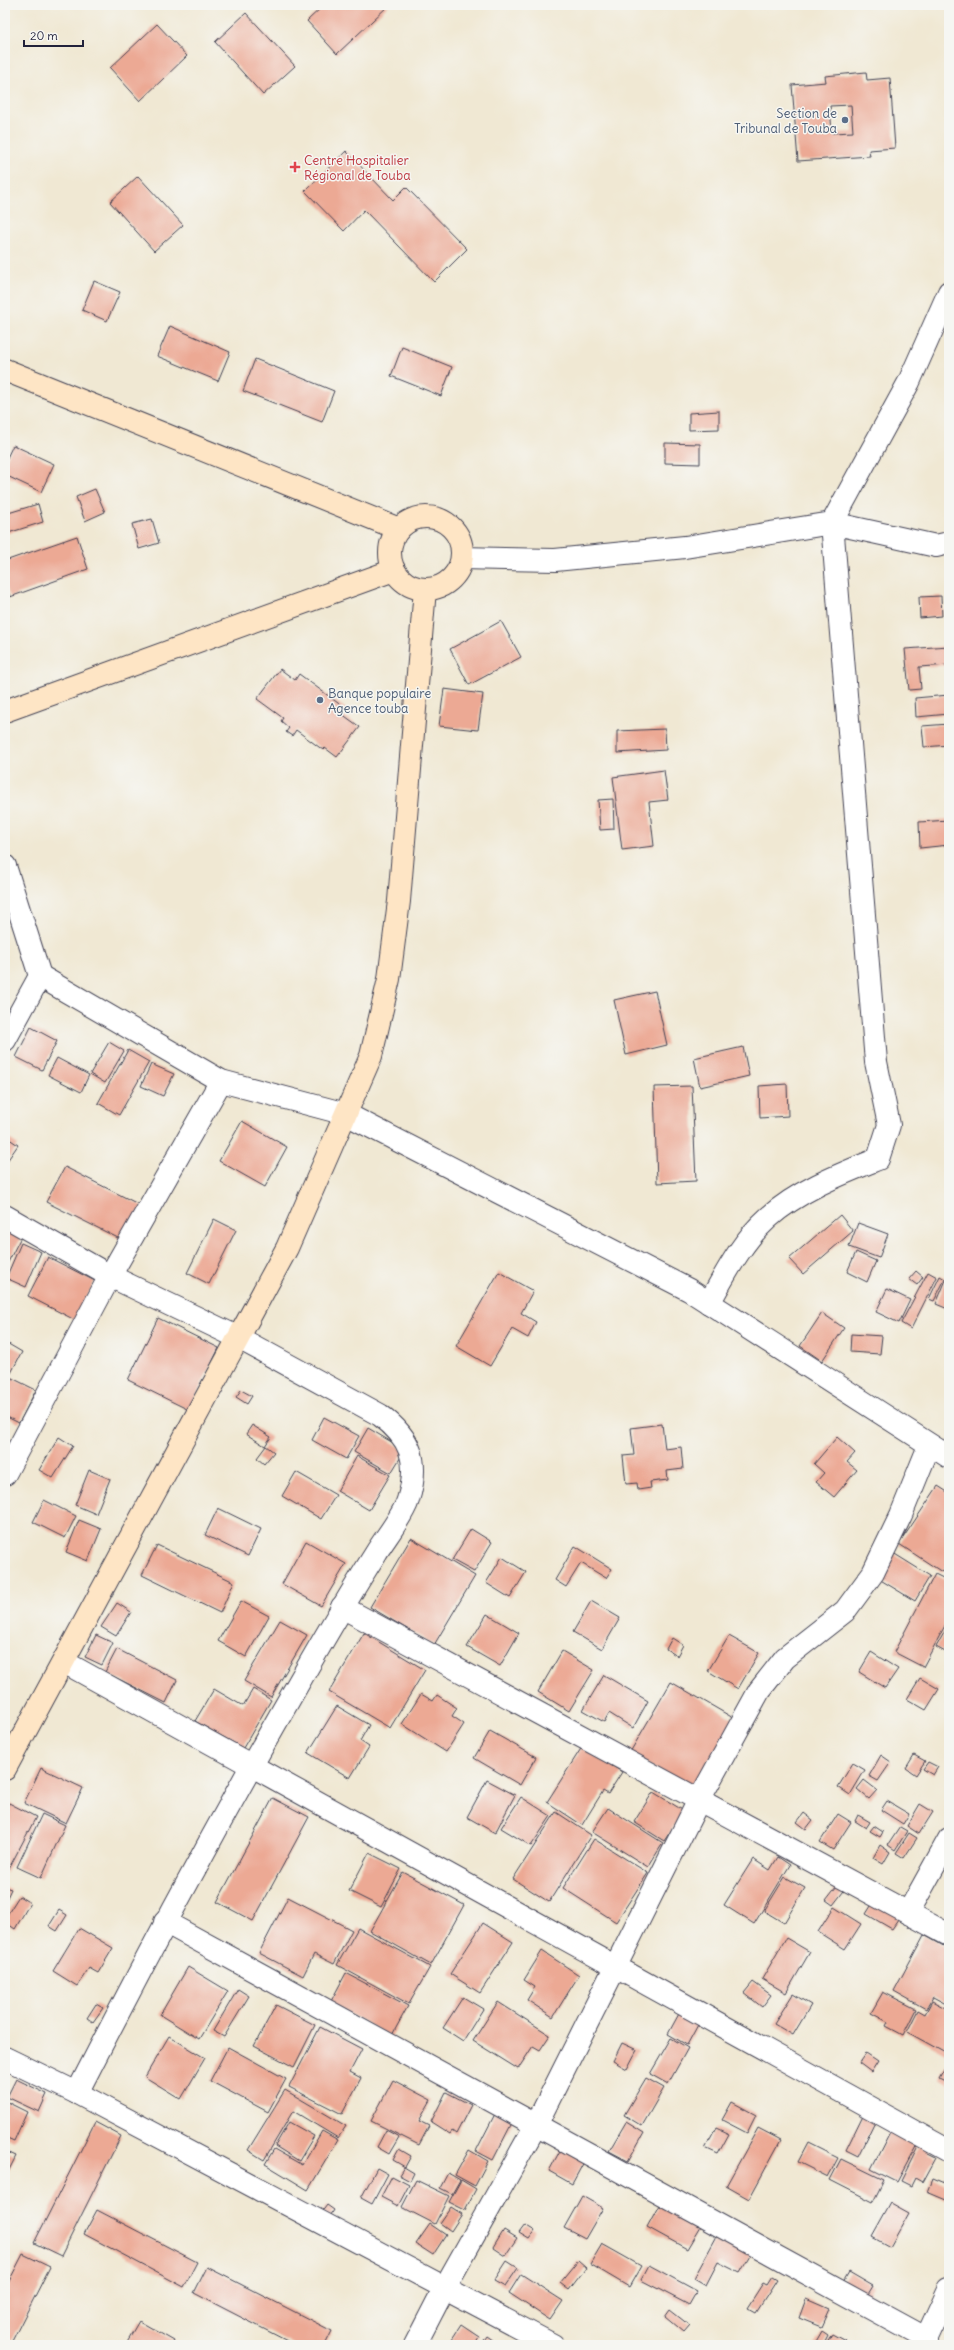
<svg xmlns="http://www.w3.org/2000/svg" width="954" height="2350" font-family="Delius,sans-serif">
<rect width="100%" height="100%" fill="#f6f6f2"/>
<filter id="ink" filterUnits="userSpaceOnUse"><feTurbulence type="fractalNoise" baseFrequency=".025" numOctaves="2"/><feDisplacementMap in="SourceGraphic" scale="8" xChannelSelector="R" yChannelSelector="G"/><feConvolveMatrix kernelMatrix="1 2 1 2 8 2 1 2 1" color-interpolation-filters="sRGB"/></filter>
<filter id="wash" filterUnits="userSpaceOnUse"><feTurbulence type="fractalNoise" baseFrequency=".012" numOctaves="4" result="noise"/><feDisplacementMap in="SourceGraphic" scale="16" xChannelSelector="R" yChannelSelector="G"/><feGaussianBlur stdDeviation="0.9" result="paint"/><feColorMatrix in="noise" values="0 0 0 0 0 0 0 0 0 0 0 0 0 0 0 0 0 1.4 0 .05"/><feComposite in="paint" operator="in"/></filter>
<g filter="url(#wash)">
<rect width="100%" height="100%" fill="#f0e8d3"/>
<g id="blocks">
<!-- building -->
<g fill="#eca994" fill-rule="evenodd">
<path d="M 324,5 L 389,5 L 337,54 L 307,21 Z"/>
<path d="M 246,13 L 295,66 L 263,95 L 215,42 Z"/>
<path d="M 157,24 L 187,56 L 140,101 L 110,68 Z"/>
<path d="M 866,72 L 867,80 L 890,78 L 895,148 L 869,150 L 870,156 L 798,161 L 792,85 L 826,82 L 825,76 ZM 851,105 L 853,132 L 832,133 L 830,106 Z"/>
<path d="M 346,151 L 393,200 L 406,187 L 467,249 L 434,282 L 364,210 L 344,231 L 305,191 Z"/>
<path d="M 138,176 L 183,225 L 154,251 L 110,202 Z"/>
<path d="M 94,281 L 120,292 L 107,321 L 82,310 Z"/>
<path d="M 170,326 L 230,352 L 218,381 L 157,356 Z"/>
<path d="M 402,347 L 452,367 L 441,396 L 391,376 Z"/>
<path d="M 255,359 L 334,391 L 322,422 L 243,391 Z"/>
<path d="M 719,411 L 719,429 L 689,430 L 689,413 Z"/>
<path d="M 665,443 L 700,444 L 700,464 L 665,463 Z"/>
<path d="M 13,445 L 54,464 L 41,492 L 5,475 L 5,462 Z"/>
<path d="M 95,489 L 105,512 L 85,521 L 76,497 Z"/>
<path d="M 38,504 L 43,522 L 5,534 L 5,514 Z"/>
<path d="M 152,519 L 159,543 L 139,549 L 132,524 Z"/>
<path d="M 77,536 L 88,569 L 10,597 L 5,584 L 5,561 Z"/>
<path d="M 941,596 L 942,616 L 920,618 L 919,597 Z"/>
<path d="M 501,621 L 521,657 L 469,685 L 450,649 Z"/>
<path d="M 949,646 L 949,665 L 919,667 L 921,689 L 909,690 L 905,649 Z"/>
<path d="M 280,669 L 295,680 L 299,674 L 346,709 L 342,714 L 360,727 L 337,757 L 325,748 L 323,750 L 296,730 L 292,736 L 286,732 L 289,728 L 281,721 L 283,718 L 257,699 Z"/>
<path d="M 444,689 L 483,694 L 478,730 L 439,726 Z"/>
<path d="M 949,695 L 949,714 L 916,717 L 915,698 Z"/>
<path d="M 949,724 L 949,745 L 924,747 L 922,726 Z"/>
<path d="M 665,729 L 666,750 L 617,753 L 617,731 Z"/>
<path d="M 664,770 L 668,800 L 649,802 L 654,846 L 622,850 L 613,777 Z"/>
<path d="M 613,799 L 614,829 L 600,830 L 598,800 Z"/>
<path d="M 949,820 L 949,845 L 920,848 L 919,822 Z"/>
<path d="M 655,991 L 667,1045 L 626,1055 L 614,1000 Z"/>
<path d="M 31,1027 L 57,1041 L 42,1070 L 16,1057 Z"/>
<path d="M 109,1042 L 124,1051 L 105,1083 L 90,1074 Z"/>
<path d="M 743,1047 L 749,1076 L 700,1087 L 694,1058 Z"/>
<path d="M 128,1050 L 149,1062 L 119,1115 L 98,1103 Z"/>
<path d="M 57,1058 L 89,1075 L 81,1092 L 48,1075 Z"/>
<path d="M 151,1064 L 174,1074 L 163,1096 L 141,1086 Z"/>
<path d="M 787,1084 L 788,1116 L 760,1118 L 759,1086 Z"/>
<path d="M 692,1086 L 696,1181 L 657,1183 L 654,1087 Z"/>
<path d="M 242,1121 L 287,1147 L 265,1187 L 219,1161 Z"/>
<path d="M 5,1136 L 18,1145 L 5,1164 Z"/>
<path d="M 65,1167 L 142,1206 L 124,1241 L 46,1202 Z"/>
<path d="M 840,1215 L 853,1231 L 803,1274 L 789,1259 Z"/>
<path d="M 214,1219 L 236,1230 L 209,1284 L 187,1273 Z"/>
<path d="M 858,1223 L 888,1234 L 879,1258 L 849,1247 Z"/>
<path d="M 5,1229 L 21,1237 L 5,1268 Z"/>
<path d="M 21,1243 L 41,1252 L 26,1287 L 6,1278 Z"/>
<path d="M 856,1252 L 876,1261 L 867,1282 L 847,1272 Z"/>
<path d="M 48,1257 L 95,1281 L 75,1320 L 28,1296 Z"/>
<path d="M 916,1271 L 923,1277 L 917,1285 L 909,1279 Z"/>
<path d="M 499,1272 L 533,1291 L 521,1313 L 536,1322 L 528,1338 L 512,1329 L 490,1366 L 456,1346 Z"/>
<path d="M 928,1272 L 937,1277 L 911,1329 L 901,1323 Z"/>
<path d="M 940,1276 L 945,1279 L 934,1301 L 929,1299 Z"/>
<path d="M 946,1280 L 949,1281 L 948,1309 L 936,1304 Z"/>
<path d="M 887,1289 L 910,1300 L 899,1323 L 876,1312 Z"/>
<path d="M 822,1313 L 844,1328 L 822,1361 L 800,1346 Z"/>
<path d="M 158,1318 L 219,1348 L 189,1410 L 128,1380 Z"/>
<path d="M 851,1334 L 882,1336 L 880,1354 L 850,1352 Z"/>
<path d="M 5,1342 L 22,1352 L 11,1373 L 5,1370 Z"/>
<path d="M 10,1377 L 36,1390 L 19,1423 L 5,1416 L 5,1386 Z"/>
<path d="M 241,1390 L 252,1396 L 247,1404 L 236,1397 Z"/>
<path d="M 324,1417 L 359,1436 L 346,1459 L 312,1440 Z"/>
<path d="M 662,1424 L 665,1449 L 681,1447 L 683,1469 L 667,1471 L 668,1480 L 650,1482 L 651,1488 L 638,1490 L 637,1483 L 626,1484 L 623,1456 L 634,1455 L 631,1428 Z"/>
<path d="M 252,1425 L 271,1437 L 265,1446 L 246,1434 Z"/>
<path d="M 368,1428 L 405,1450 L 391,1473 L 354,1452 Z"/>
<path d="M 59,1437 L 73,1446 L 53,1478 L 39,1470 Z"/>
<path d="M 837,1437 L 855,1453 L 847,1462 L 857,1470 L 834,1497 L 816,1482 L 824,1473 L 814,1464 Z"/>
<path d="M 266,1446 L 274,1452 L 264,1464 L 257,1458 Z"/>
<path d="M 357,1456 L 390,1475 L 369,1510 L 337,1491 Z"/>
<path d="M 89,1470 L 110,1479 L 96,1514 L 75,1505 Z"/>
<path d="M 296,1472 L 336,1495 L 321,1519 L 282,1496 Z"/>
<path d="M 938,1486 L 949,1493 L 949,1562 L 942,1572 L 899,1544 Z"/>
<path d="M 44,1500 L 76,1516 L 65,1538 L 33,1522 Z"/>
<path d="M 218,1508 L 261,1529 L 248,1556 L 205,1535 Z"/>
<path d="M 79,1520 L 101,1529 L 88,1561 L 66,1552 Z"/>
<path d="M 471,1529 L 492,1542 L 474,1572 L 452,1560 Z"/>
<path d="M 411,1538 L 475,1576 L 434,1645 L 370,1607 Z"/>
<path d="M 306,1541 L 346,1564 L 321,1606 L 282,1584 Z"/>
<path d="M 157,1545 L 234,1582 L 220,1613 L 142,1575 Z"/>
<path d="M 575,1546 L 612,1569 L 606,1578 L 581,1563 L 566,1587 L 555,1580 Z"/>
<path d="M 890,1551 L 930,1576 L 915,1601 L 874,1576 Z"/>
<path d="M 502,1557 L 526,1572 L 510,1598 L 486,1583 Z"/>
<path d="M 935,1574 L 949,1581 L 949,1618 L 923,1667 L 894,1652 Z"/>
<path d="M 241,1601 L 269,1616 L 246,1657 L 218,1641 Z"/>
<path d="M 591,1601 L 620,1618 L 602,1649 L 573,1632 Z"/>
<path d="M 117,1603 L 131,1612 L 116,1636 L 101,1627 Z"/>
<path d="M 487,1614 L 519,1633 L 500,1666 L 467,1647 Z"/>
<path d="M 280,1620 L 307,1635 L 271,1697 L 244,1681 Z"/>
<path d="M 949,1624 L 949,1654 L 936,1647 Z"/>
<path d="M 364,1633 L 425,1670 L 390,1728 L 329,1692 Z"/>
<path d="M 96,1635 L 113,1643 L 102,1665 L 85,1657 Z"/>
<path d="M 729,1636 L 759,1653 L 738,1689 L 708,1671 Z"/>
<path d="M 672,1638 L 683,1645 L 677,1656 L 666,1649 Z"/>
<path d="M 117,1649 L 177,1680 L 166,1703 L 105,1672 Z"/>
<path d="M 562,1651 L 594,1670 L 569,1711 L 538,1692 Z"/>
<path d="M 871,1652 L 898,1669 L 885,1688 L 859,1672 Z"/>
<path d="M 604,1675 L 648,1701 L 633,1728 L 609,1713 L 604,1722 L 583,1710 Z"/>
<path d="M 920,1678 L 939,1689 L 926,1710 L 907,1699 Z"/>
<path d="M 671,1682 L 735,1719 L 694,1791 L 629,1754 Z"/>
<path d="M 214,1689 L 243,1706 L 253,1689 L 271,1700 L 243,1748 L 195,1721 Z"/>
<path d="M 421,1694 L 433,1701 L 437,1695 L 457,1708 L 452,1716 L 464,1724 L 446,1752 L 402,1724 Z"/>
<path d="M 337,1706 L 369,1725 L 360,1741 L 369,1747 L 350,1778 L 308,1753 Z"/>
<path d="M 490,1731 L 536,1757 L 520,1785 L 474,1758 Z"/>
<path d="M 582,1747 L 622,1772 L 608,1794 L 603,1791 L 582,1825 L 547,1802 Z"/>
<path d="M 881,1755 L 891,1762 L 878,1781 L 869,1776 Z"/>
<path d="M 914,1755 L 925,1761 L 916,1775 L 906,1768 Z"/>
<path d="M 928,1762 L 938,1767 L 933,1775 L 923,1769 Z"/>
<path d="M 853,1763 L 865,1770 L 850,1795 L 838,1787 Z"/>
<path d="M 41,1768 L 83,1788 L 66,1823 L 24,1803 Z"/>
<path d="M 487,1780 L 515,1795 L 495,1833 L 467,1817 Z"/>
<path d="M 864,1780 L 877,1790 L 869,1799 L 857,1789 Z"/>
<path d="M 653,1792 L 684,1811 L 664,1841 L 634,1822 Z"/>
<path d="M 521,1797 L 551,1816 L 531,1846 L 501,1828 Z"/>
<path d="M 273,1798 L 309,1817 L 253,1921 L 217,1902 Z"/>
<path d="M 887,1801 L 909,1814 L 903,1824 L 881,1810 Z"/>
<path d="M 9,1803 L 36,1817 L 6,1874 L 5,1810 Z"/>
<path d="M 920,1804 L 933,1812 L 919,1834 L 907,1826 Z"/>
<path d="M 608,1808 L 663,1843 L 648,1867 L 592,1832 Z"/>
<path d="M 556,1812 L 591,1835 L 549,1902 L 513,1879 Z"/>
<path d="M 804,1813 L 813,1820 L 806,1829 L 797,1822 Z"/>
<path d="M 42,1814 L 65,1825 L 41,1878 L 17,1867 Z"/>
<path d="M 838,1814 L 851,1822 L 833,1850 L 820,1842 Z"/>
<path d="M 858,1815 L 870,1822 L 866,1828 L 855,1821 Z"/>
<path d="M 874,1826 L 883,1832 L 880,1837 L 870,1831 Z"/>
<path d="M 900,1827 L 907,1831 L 895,1850 L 888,1845 Z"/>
<path d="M 909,1833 L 917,1838 L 904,1858 L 896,1853 Z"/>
<path d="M 594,1839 L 648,1873 L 616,1922 L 563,1888 Z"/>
<path d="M 880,1845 L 890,1852 L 883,1864 L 873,1858 Z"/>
<path d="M 369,1853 L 401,1869 L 381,1907 L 349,1891 Z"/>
<path d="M 778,1857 L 790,1865 L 754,1924 L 724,1905 L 753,1859 L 770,1870 Z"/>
<path d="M 403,1872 L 464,1905 L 431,1965 L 370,1931 Z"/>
<path d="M 785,1877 L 805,1888 L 784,1923 L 764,1911 Z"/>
<path d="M 840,1882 L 847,1887 L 833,1905 L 826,1900 Z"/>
<path d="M 5,1887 L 11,1889 L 5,1902 Z"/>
<path d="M 19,1896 L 30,1903 L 15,1929 L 5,1922 L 5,1918 Z"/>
<path d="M 288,1897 L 352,1930 L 334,1964 L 314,1954 L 303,1976 L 259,1953 Z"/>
<path d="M 876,1898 L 902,1914 L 892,1929 L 866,1914 Z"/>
<path d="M 834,1907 L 861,1924 L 845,1949 L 818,1932 Z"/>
<path d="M 59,1910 L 67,1915 L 57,1931 L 49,1926 Z"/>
<path d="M 483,1923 L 513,1942 L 480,1993 L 450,1974 Z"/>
<path d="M 79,1928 L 113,1948 L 98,1973 L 89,1968 L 77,1986 L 53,1971 Z"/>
<path d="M 358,1928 L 430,1967 L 409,2004 L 337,1965 Z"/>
<path d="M 924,1935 L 949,1949 L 949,1999 L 946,2004 L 933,1997 L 926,2009 L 894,1991 Z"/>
<path d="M 786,1938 L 810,1952 L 786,1993 L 762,1979 Z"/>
<path d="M 542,1951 L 579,1975 L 553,2017 L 527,2000 L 535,1987 L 524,1980 Z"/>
<path d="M 188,1967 L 228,1991 L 199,2039 L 160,2015 Z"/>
<path d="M 346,1973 L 408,2006 L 391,2037 L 330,2003 Z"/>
<path d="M 753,1982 L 771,1995 L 762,2007 L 744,1993 Z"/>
<path d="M 238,1989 L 249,1996 L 224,2037 L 213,2031 Z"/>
<path d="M 883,1992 L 916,2009 L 903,2035 L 886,2026 L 888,2022 L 871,2013 Z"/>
<path d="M 793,1994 L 811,2005 L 793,2035 L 774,2024 Z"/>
<path d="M 463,1997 L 483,2009 L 463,2041 L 443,2028 Z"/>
<path d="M 932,2001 L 949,2010 L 949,2055 L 907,2032 L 918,2010 L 925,2014 Z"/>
<path d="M 498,2002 L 550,2035 L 540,2050 L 533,2046 L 518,2069 L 473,2041 Z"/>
<path d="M 96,2004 L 103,2008 L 93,2022 L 87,2018 Z"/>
<path d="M 276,2005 L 315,2025 L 294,2067 L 254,2046 Z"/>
<path d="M 680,2012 L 699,2023 L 687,2045 L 668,2034 Z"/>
<path d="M 320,2027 L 362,2049 L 350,2072 L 361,2078 L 342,2114 L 289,2087 Z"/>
<path d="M 169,2036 L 205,2058 L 181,2099 L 145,2077 Z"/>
<path d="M 671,2038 L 688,2048 L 668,2084 L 650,2074 Z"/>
<path d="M 622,2043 L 637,2050 L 627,2069 L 613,2061 Z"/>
<path d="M 228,2047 L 286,2079 L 268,2112 L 210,2081 Z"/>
<path d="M 866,2053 L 878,2061 L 871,2072 L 859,2063 Z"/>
<path d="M 949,2061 L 949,2084 L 939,2079 Z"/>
<path d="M 646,2078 L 664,2088 L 642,2126 L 624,2115 Z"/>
<path d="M 16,2079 L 47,2094 L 39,2112 L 7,2097 Z"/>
<path d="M 393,2080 L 431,2100 L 419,2121 L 429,2126 L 419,2145 L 371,2121 Z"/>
<path d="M 285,2090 L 346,2126 L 338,2138 L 293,2111 L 264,2160 L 248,2150 Z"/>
<path d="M 446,2092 L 471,2105 L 456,2134 L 452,2131 L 450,2134 L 431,2122 Z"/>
<path d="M 5,2101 L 27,2112 L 14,2141 L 5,2137 Z"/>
<path d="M 732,2102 L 756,2115 L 747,2133 L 722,2120 Z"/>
<path d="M 866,2109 L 878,2115 L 858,2156 L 846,2150 Z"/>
<path d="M 496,2112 L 513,2121 L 493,2160 L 476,2151 Z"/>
<path d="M 95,2122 L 121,2136 L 61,2256 L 34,2243 Z"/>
<path d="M 289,2122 L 314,2136 L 299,2161 L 275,2146 Z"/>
<path d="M 626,2122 L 644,2133 L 628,2161 L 609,2151 Z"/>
<path d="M 893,2126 L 920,2139 L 897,2182 L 871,2169 Z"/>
<path d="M 716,2128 L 729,2134 L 718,2154 L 705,2148 Z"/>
<path d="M 758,2128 L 781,2140 L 749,2199 L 726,2186 Z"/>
<path d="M 386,2130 L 399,2137 L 389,2154 L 377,2147 Z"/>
<path d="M 322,2131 L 338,2140 L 308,2190 L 265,2164 L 274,2149 L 302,2165 Z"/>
<path d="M 921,2141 L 931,2146 L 927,2154 L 935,2158 L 922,2182 L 915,2178 L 911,2186 L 901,2181 Z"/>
<path d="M 808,2143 L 838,2158 L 828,2177 L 798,2162 Z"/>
<path d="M 562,2147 L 585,2160 L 572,2184 L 549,2171 Z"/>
<path d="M 399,2149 L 411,2156 L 405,2167 L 393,2160 Z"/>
<path d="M 469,2150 L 488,2161 L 475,2186 L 455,2175 Z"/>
<path d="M 5,2151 L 16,2156 L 5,2178 Z"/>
<path d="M 841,2159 L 884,2180 L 873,2202 L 830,2180 Z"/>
<path d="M 404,2167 L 414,2173 L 410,2181 L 399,2175 Z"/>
<path d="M 377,2168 L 388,2174 L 372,2204 L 361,2198 Z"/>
<path d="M 448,2173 L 460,2180 L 452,2194 L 440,2188 Z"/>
<path d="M 392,2176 L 409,2185 L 398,2206 L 381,2197 Z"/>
<path d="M 932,2179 L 949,2186 L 946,2200 L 927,2192 Z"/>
<path d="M 416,2180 L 449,2196 L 435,2224 L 402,2207 Z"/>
<path d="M 461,2180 L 476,2189 L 465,2210 L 449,2202 Z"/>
<path d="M 582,2196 L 603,2208 L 585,2239 L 564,2228 Z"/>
<path d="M 891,2203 L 909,2213 L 890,2247 L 872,2237 Z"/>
<path d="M 327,2205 L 334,2210 L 329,2218 L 321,2213 Z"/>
<path d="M 659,2205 L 700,2227 L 687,2249 L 647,2227 Z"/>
<path d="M 451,2207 L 462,2214 L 451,2231 L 440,2223 Z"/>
<path d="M 97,2210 L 197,2262 L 184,2287 L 84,2234 Z"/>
<path d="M 430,2224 L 446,2235 L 433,2255 L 416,2244 Z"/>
<path d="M 525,2225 L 535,2231 L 529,2239 L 519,2233 Z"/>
<path d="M 504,2230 L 517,2238 L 505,2256 L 493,2248 Z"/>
<path d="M 717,2236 L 751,2254 L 740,2273 L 718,2262 L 706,2285 L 694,2278 Z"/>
<path d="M 602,2244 L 641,2266 L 629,2287 L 590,2264 Z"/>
<path d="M 23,2254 L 50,2267 L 10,2345 L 5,2345 L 5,2289 Z"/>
<path d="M 507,2261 L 518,2268 L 505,2287 L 494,2281 Z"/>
<path d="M 578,2261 L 586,2268 L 569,2290 L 560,2283 Z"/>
<path d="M 649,2265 L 697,2291 L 689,2305 L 641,2280 Z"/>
<path d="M 207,2267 L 332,2331 L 325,2345 L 295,2345 L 194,2293 Z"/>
<path d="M 849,2272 L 873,2286 L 862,2304 L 838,2290 Z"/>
<path d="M 521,2274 L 563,2301 L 550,2320 L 509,2293 Z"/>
<path d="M 772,2277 L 777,2280 L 756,2313 L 747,2308 L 763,2283 L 767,2285 Z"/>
<path d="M 806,2299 L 829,2309 L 821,2327 L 799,2318 Z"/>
<path d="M 670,2310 L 689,2325 L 683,2332 L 665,2317 Z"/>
<path d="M 139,2321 L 174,2341 L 172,2345 L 125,2345 Z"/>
<path d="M 461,2325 L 479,2337 L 474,2345 L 455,2345 L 450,2342 Z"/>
<path d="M 822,2331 L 828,2335 L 823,2345 L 814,2345 Z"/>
<path d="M 832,2334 L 845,2341 L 843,2345 L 825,2345 Z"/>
<path d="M 487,2336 L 500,2345 L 481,2345 Z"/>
</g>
</g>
</g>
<g filter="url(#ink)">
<use href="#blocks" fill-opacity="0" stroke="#414052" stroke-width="1"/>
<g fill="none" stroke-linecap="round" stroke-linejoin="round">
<!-- street casing -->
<g stroke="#414052" stroke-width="24">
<g id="street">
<path d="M 462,558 L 555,560 L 685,547 L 832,523 L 909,382 L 949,292"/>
<path d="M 5,866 L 40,976 L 5,1040"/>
<path d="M 40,976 L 221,1081 L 346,1114 L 689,1290 L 949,1457"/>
<path d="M 5,1216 L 110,1276 L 237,1337 L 380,1415 C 411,1438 420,1461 408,1500 C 403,1516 385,1538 376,1553 C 350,1594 326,1635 302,1677 C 223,1814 149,1952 77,2093"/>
<path d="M 709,1303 C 726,1273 742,1241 768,1218 C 799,1190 841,1174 878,1159 L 889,1125 L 876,1062 L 832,523 L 936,546 L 949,543"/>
<path d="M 5,1474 L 110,1276 L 221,1081"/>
<path d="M 342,1607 L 949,1935"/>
<path d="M 64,1662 L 949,2151"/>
<path d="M 908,1913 L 949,1839"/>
<path d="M 165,1922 L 927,2339"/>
<path d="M 5,2058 L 77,2093 L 553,2345"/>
<path d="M 415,2345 L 445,2287 L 536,2125 L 699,1800 L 759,1691 L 785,1658 L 845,1611 L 873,1573 L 901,1515 L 929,1446"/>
<path d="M 923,2345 L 949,2289"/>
</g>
</g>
<!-- secondary casing -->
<g stroke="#414052" stroke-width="24">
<g id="secondary">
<path d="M 5,370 L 399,529"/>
<circle cx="426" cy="553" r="36"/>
<path d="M 5,711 L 394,570"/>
<path d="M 5,1769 L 287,1248 L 371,1056 L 389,979 L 399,901 L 425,589"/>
</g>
</g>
<!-- street -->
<use href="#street" stroke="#fff" stroke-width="22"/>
<!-- secondary -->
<use href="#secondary" stroke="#fee5c5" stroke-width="22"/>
</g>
</g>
<!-- markers -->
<g fill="#5c6f8a" stroke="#f6f6f2" stroke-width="1.5">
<circle cx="845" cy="120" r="4"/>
<circle cx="320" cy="700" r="4"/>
</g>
<path fill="#e0444e" stroke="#f6f6f2" stroke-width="1.5" d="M293 161h4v4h4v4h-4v4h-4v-4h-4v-4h4z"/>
<g text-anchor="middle" stroke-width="3" stroke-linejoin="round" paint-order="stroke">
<!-- service labels -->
<g font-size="13" fill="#4e5e75" stroke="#f6f6f2" text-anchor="end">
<text x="837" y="118">Section de<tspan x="837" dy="15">Tribunal de Touba</tspan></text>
<text x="328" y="698" text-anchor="start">Banque populaire<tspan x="328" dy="15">Agence touba</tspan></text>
</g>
<!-- health labels -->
<g font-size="13" fill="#be3a42" stroke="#f6f6f2" text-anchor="start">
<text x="304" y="165">Centre Hospitalier<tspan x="304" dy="15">Régional de Touba</tspan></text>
</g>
</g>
<!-- margin -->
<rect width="954" height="2350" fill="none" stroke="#f6f6f2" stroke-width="20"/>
<!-- scale -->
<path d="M24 40v6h59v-6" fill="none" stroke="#22223b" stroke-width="2"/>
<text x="30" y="40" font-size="12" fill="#22223b" stroke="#f6f6f2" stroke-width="3" paint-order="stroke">20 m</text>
</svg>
